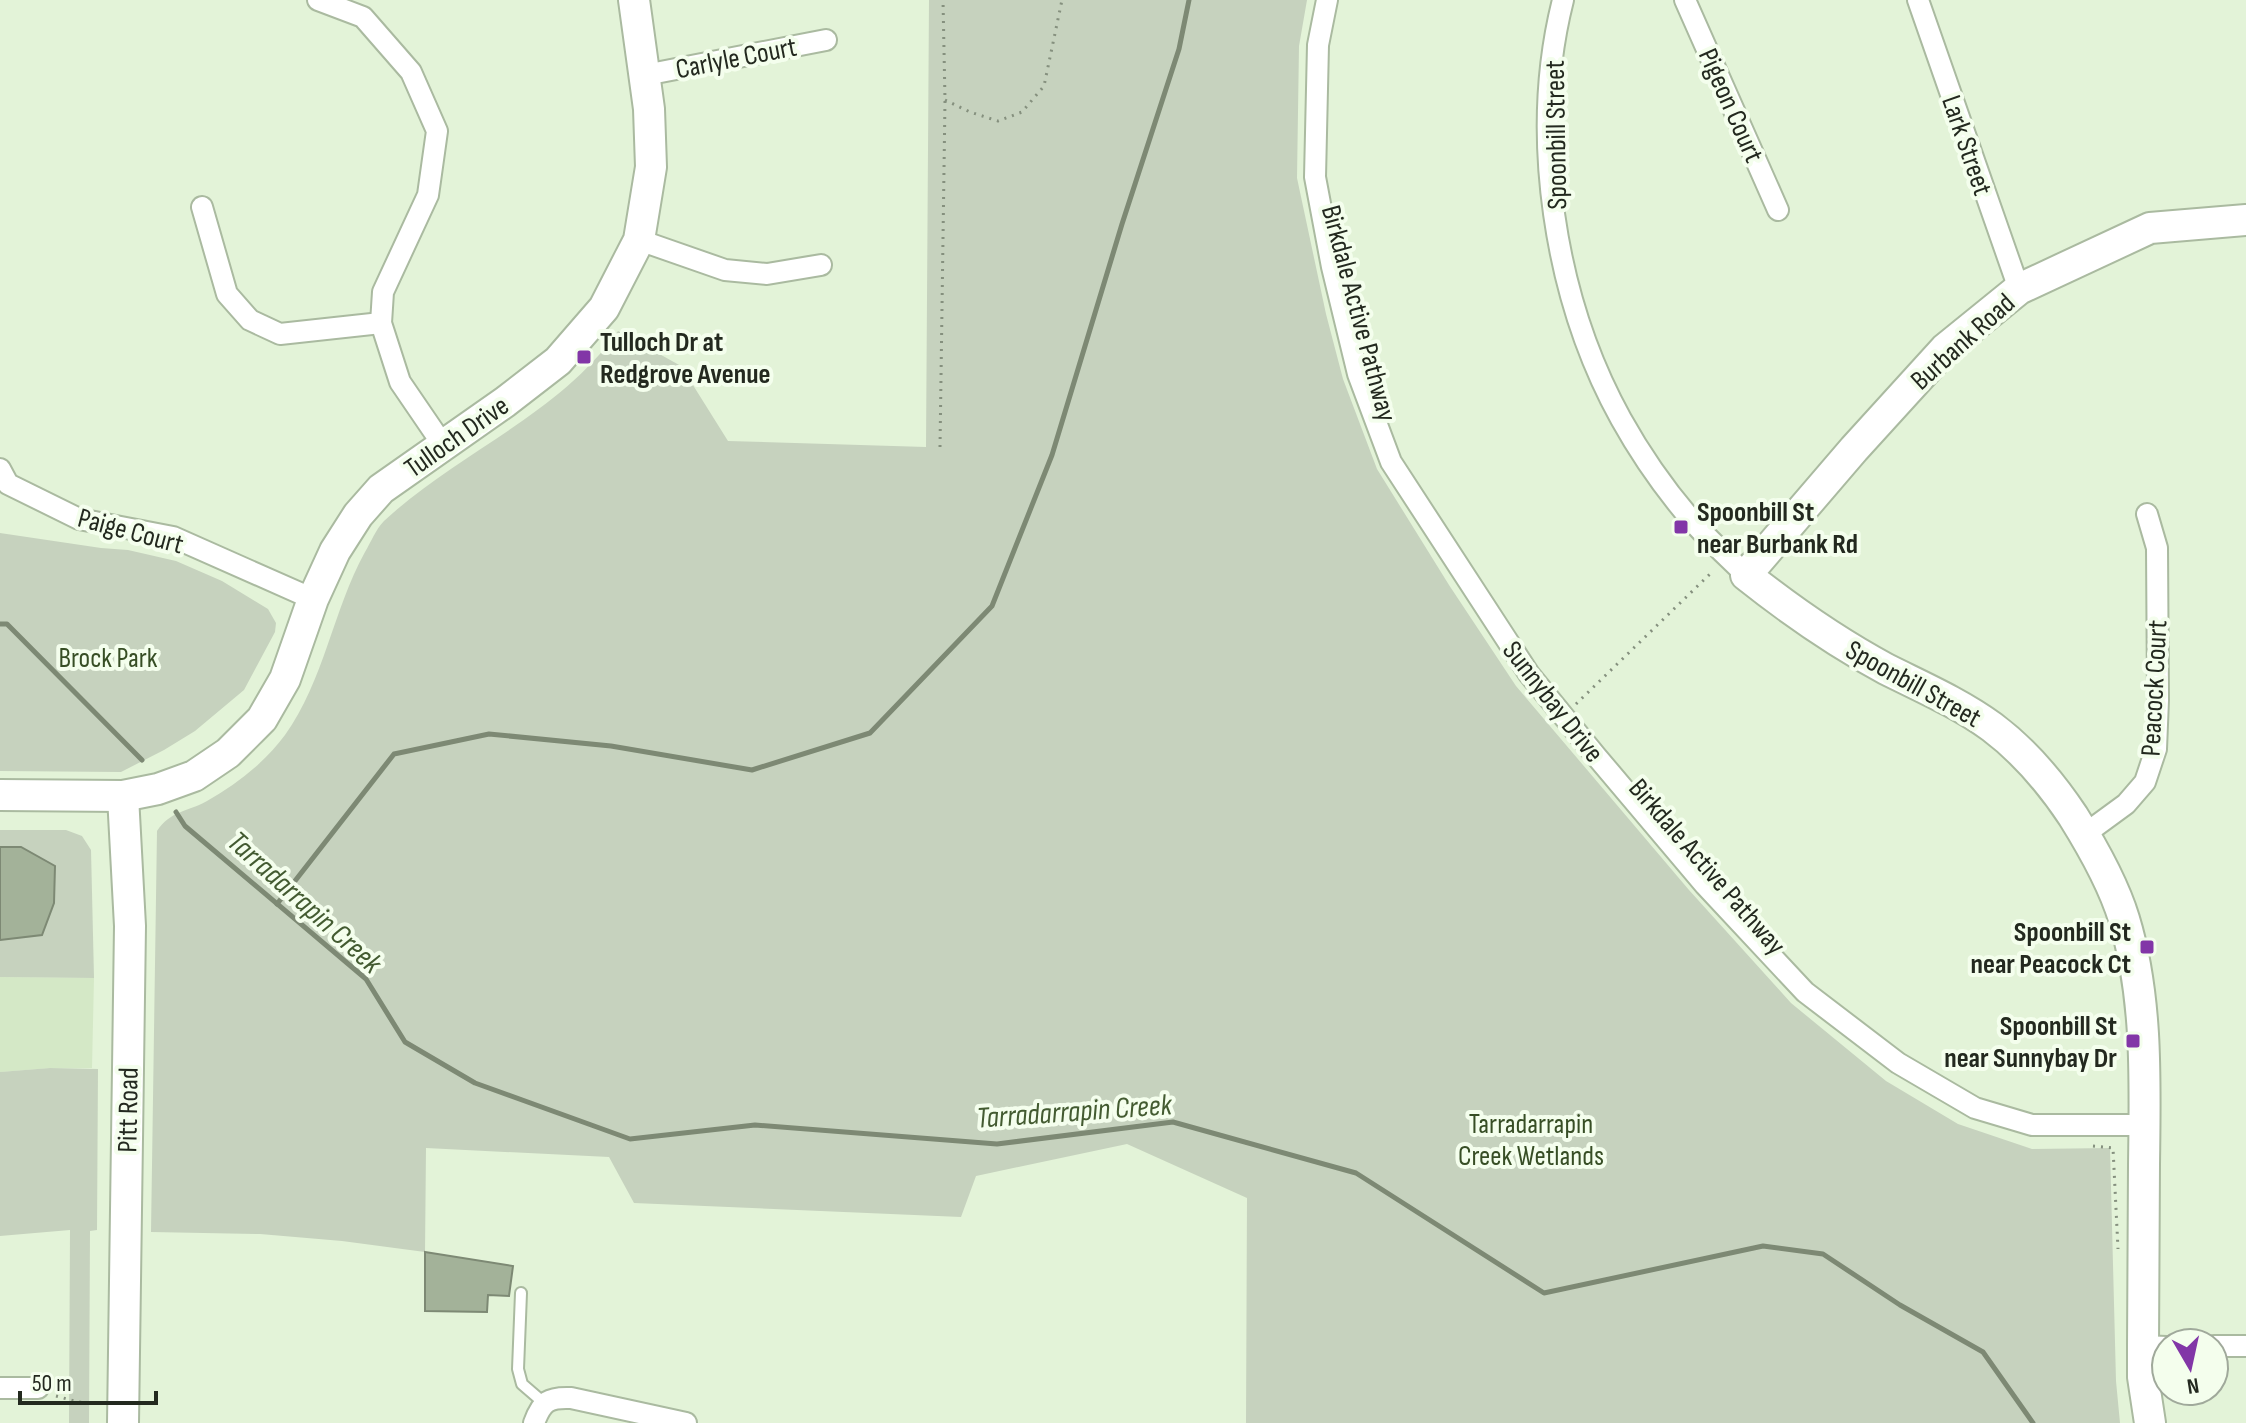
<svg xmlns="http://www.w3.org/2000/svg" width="2246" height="1423" font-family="'Sofia Sans Condensed',sans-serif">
<rect width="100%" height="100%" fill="#e3f3d8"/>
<!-- built -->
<path fill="#d4e8c6" d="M 0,977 L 94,978 L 92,1068 L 50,1068 L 0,1072 Z"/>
<!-- green -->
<g fill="#c6d2be">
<path d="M 929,0 L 1307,0 L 1299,46 L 1297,178 L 1326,314 L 1343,379 L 1377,469 L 1449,585 L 1516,686 L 1689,890 L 1791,1003 L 1886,1081 L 1958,1124 L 2032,1149 L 2110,1148 L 2116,1381 L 2120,1423 L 1246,1423 L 1247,1198 L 1127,1144 L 976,1176 L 961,1217 L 634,1203 L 609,1157 L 426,1148 L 425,1252 L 342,1241 L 260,1234 L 151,1232 L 157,831 C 170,811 187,812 207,801 C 237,784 264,763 285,735 C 324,681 333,610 365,552 C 371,542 376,529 384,521 C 458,452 558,416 618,331 L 681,366 L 728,441 L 926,447 Z"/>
<path d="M 0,533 L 101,548 L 128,550 L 176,561 L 222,581 L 268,609 L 276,623 L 275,632 L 244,690 L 195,731 L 164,750 L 121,772 L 0,771 Z"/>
<path d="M 0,830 L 66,830 L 82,836 L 91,850 L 94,978 L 0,977 Z"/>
<path d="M 50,1068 L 98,1069 L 97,1230 L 90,1231 L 89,1423 L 69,1423 L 70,1230 L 0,1236 L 0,1072 Z"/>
</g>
<!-- water -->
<g fill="#a3b299" stroke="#7d8974" stroke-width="2">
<path d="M 0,847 L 21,847 L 55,866 L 54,903 L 42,935 L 0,940 Z"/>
<path d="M 425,1252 L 513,1266 L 509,1296 L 488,1295 L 487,1312 L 425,1311 Z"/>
</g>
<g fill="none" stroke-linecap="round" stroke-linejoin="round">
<!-- stream -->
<g stroke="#7d8974" stroke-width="5">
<path d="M 0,624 L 7,624 L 142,760"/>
<path d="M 176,812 L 185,826 L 366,979 L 405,1042 L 475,1083 L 630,1139 L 755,1125 L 997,1144 L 1173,1122 L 1356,1173 L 1544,1293 L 1763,1246 L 1823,1254 L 1900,1305 L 1983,1352 L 2033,1423"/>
<path d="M 277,904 L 394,754 L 489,734 L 611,746 L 752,770 L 870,733 L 992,606 L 1052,455 L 1122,224 L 1179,49 L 1189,0"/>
</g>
<!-- lane casing -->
<g stroke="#aabaa0" stroke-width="14">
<path id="lane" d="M 521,1293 L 518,1369 L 522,1384 L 544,1403"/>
</g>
<!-- street casing -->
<g stroke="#aabaa0" stroke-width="24">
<g id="street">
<path d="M 318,0 L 363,17 L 411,72 L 437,131 L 428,195 L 383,292 L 381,323 L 400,382 L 443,445"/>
<path d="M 1327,0 L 1318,45 L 1315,177 L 1332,267 L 1358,374 L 1391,462 L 1529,674 L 1596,756 L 1705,885 L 1805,992 L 1898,1063 L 1975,1108 L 2032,1125 L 2145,1125"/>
<path d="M 1563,0 C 1529,134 1554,298 1621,419 C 1641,455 1667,492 1694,523 C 1710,541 1729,558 1746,575"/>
<path d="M 1685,0 L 1778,210"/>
<path d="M 1918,0 L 2019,289"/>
<path d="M 645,75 L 826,40"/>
<path d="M 202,207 L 227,294 L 250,320 L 280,334 L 381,323"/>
<path d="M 639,240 L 725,270 L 767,274 L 821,265"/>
<path d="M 0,469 L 8,484 L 79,519 L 173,537 L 313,599"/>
<path d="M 2085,834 L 2126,804 L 2145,782 L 2156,749 L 2158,700 L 2157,548 L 2147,514"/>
<path d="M 2143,1346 L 2166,1347"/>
<path d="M 2214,1346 L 2246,1346"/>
<path d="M 0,1388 L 38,1388"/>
<path d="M 534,1423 C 542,1401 549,1397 571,1398 L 686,1423"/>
</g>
</g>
<!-- secondary casing -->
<g stroke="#aabaa0" stroke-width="34">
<g id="secondary">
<path d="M 0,795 L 123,796 L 158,789 L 194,776 L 228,753 L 262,719 L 285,679 L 313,599 L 335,551 L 358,515 L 381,489 L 505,402 L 558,361 L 604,308 L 639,240 L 651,167 L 649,109 L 634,0"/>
<path d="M 123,796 L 130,926 L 123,1423"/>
<path d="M 2150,1423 L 2143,1377 L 2143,1346 C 2143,1286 2144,1225 2144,1165 C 2145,1083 2148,998 2124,919 C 2113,883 2093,848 2073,816 C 2051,783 2024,751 1992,727 C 1959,703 1922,687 1886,669 C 1836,642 1790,610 1746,575 L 1854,449 L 1945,349 L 2019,289 L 2150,228 L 2246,220"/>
</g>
</g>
<!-- path -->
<g stroke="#85907e" stroke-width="3" stroke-dasharray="2 6" stroke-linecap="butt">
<path d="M 945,100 L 970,112 L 998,121 L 1022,112 L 1044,86 L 1062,0"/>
<path d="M 940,447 L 945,100 L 943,0"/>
<path d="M 1576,704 L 1711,573"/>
<path d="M 2093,1146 L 2113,1148 L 2118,1249"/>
<path d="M 56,1396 L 78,1402 L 100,1403"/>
</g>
<!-- lane -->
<use href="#lane" stroke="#fff" stroke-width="10"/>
<!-- street -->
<use href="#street" stroke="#fff" stroke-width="20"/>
<!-- secondary -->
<use href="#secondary" stroke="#fff" stroke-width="30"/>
</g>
<!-- markers -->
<g fill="#8236a7" stroke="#f4feed" stroke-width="3">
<rect x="576" y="349" width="16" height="16" rx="4"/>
<rect x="1673" y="519" width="16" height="16" rx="4"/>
<rect x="2139" y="939" width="16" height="16" rx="4"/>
<rect x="2125" y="1033" width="16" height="16" rx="4"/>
</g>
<g text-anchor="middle" stroke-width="8" stroke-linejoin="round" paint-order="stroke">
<!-- street labels -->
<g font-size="28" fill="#23291f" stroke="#f4feed">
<text transform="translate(736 57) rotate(-11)" y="10">Carlyle Court</text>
<text transform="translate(1732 105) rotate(66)" y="10">Pigeon Court</text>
<text transform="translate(1555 135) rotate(-91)" y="10">Spoonbill Street</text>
<text transform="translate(1968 145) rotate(71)" y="10">Lark Street</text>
<text transform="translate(1360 313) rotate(75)" y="10">Birkdale Active Pathway</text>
<text transform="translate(1962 341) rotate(-42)" y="10">Burbank Road</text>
<text transform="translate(456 436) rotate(-35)" y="10">Tulloch Drive</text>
<text transform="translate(131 530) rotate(15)" y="10">Paige Court</text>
<text transform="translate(1914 683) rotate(29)" y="10">Spoonbill Street</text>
<text transform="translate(2153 688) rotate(-87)" y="10">Peacock Court</text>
<text transform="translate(1554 701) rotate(52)" y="10">Sunnybay Drive</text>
<text transform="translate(1708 866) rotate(49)" y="10">Birkdale Active Pathway</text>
<text transform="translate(127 1110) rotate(-89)" y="10">Pitt Road</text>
</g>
<!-- poi labels -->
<g font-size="28" font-weight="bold" fill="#23291f" stroke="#f4feed" text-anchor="start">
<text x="600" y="351">Tulloch Dr at<tspan x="600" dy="32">Redgrove Avenue</tspan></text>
<text x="1697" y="521">Spoonbill St<tspan x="1697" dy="32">near Burbank Rd</tspan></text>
<text x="2131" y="941" text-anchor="end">Spoonbill St<tspan x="2131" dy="32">near Peacock Ct</tspan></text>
<text x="2117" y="1035" text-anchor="end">Spoonbill St<tspan x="2117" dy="32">near Sunnybay Dr</tspan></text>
</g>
<!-- park labels -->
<g font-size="28" fill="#374e25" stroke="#f4feed">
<text x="108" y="667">Brock Park</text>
<text x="1531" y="1133">Tarradarrapin<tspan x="1531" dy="32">Creek Wetlands</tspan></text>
</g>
<!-- water labels -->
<g font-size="30" font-style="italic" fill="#435b31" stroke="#f4feed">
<text transform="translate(305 902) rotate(42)" y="10">Tarradarrapin Creek</text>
<text transform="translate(1074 1111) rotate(-4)" y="10">Tarradarrapin Creek</text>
</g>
</g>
<!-- north arrow -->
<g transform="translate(2190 1367) rotate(171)"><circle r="38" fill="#f4feed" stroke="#a0a99b" stroke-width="2"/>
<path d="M0-6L14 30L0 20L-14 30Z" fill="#8236a7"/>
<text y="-12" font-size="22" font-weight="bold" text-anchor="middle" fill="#23291f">N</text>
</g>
<!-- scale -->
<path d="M20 1391v12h136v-12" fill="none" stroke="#23291f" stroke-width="4"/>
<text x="32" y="1391" font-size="24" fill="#23291f" stroke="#f4feed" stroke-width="6" paint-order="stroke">50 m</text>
</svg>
